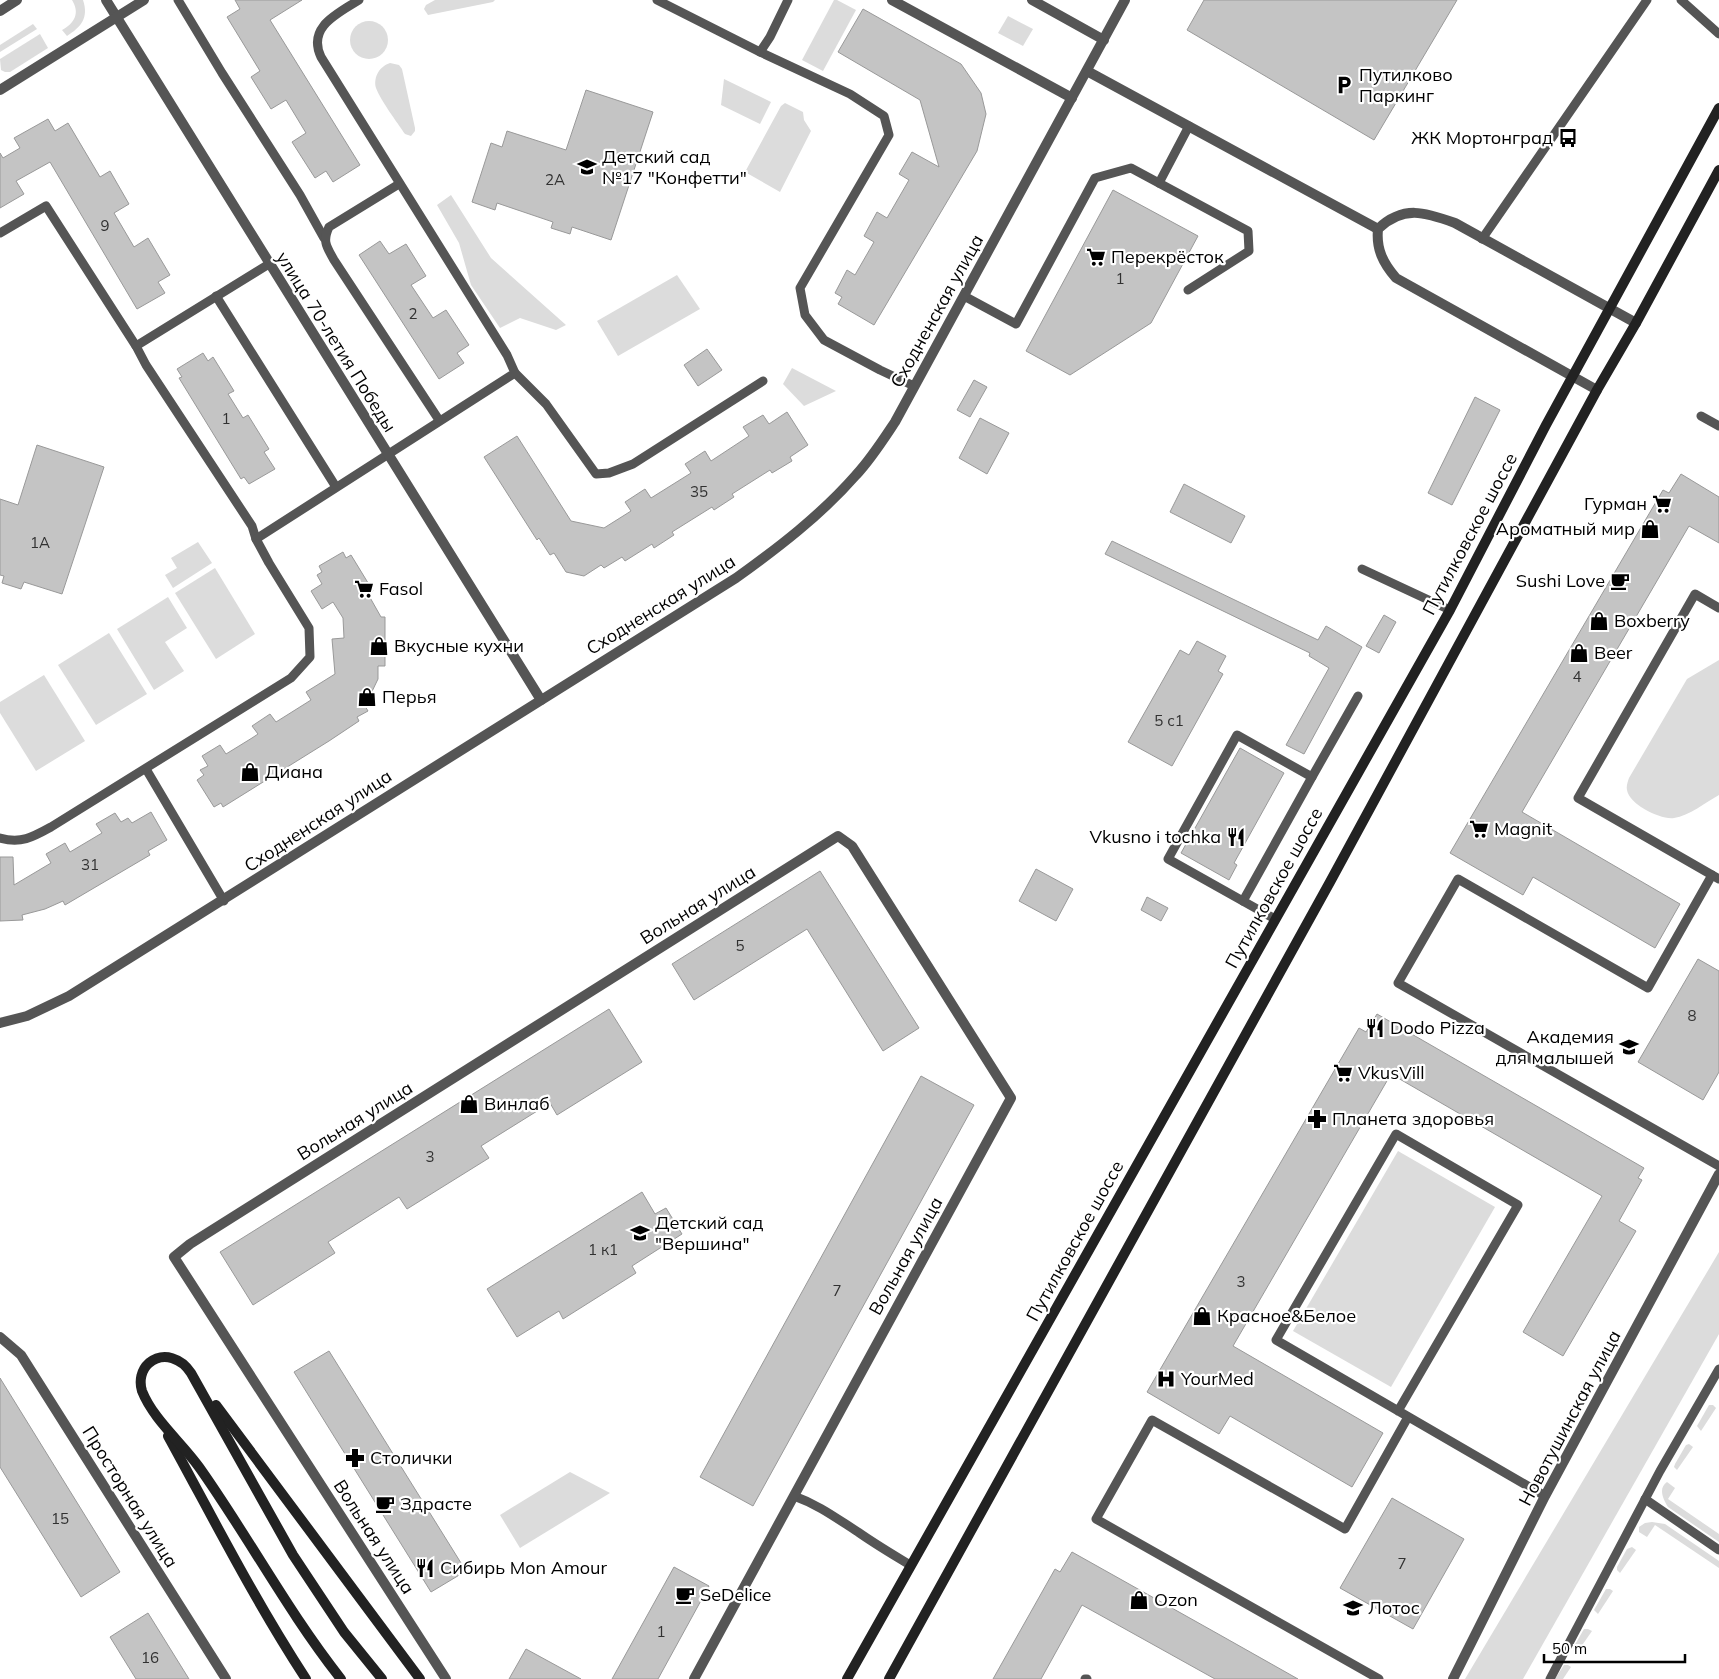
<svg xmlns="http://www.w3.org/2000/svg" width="1719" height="1679" font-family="Mulish,sans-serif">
<rect width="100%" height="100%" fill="#fff"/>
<!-- green -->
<g fill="#dcdcdc">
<path d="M 72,0 L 83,0 C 89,18 81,27 67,36 L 62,30 C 75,23 80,13 72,0 Z"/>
<path d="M 435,0 L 495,0 L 493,2 L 428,15 L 424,9 L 426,5 Z"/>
<path d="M 834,0 L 837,0 L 856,10 L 823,71 L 802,60 Z"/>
<path d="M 1008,16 L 1033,29 L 1023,46 L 998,33 Z"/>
<circle cx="369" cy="40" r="19"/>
<path d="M 33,24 L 37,29 L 0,52 L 0,45 Z"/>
<path d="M 40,34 L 48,48 L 10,72 L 5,72 L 1,70 L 0,59 Z"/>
<path d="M 390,63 L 399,65 L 402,69 L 415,128 L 415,131 L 411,136 L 405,134 C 397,122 381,101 376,88 C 373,77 380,66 390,63 Z"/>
<path d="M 724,79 L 771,102 L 760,124 L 721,105 Z"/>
<path d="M 785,103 L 803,112 L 804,120 L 811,131 L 780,192 L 745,172 L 781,106 Z"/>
<path d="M 451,195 L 491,258 L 566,325 L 556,330 L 520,318 L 500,328 L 471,285 L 459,243 L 437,205 Z"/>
<path d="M 677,275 L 700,309 L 618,356 L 597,321 Z"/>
<path d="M 792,368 L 836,391 L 804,406 L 783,384 Z"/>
<path d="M 198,542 L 212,563 L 173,588 L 165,575 L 177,568 L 171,558 Z"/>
<path d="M 215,568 L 255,634 L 216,659 L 175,593 Z"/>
<path d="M 168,597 L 187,628 L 165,642 L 184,671 L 154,690 L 117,629 Z"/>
<path d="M 109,633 L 147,694 L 96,725 L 58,665 Z"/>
<path d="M 1719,660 L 1719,795 C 1706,802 1689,816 1674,818 C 1660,820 1629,804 1627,790 C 1626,786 1628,781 1629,778 L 1687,679 Z"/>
<path d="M 44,675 L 85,741 L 36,771 L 0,713 L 0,702 Z"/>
<path d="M 1398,1151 L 1495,1207 L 1391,1387 L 1293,1331 Z"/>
<path d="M 1719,1252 L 1719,1334 L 1523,1679 L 1465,1679 Z"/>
<path d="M 1709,1405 L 1713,1405 L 1716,1408 L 1701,1431 L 1697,1426 Z"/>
<path d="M 1689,1444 L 1693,1447 L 1677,1470 L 1674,1467 L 1675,1464 L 1686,1445 Z"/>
<path d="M 570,1472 L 610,1493 L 520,1548 L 500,1515 Z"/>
<path d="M 1667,1482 L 1675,1488 L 1668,1499 L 1719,1534 L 1719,1542 L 1668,1507 C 1663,1499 1658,1488 1667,1482 Z"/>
<path d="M 1652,1522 L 1665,1524 L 1719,1561 L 1719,1568 L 1655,1525 L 1647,1537 L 1639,1532 L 1639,1527 L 1645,1523 Z"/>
<path d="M 1632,1547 L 1636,1550 L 1620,1573 L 1617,1570 L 1617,1567 L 1627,1549 Z"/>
<path d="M 1606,1589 L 1610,1589 L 1613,1591 L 1598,1614 L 1594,1610 Z"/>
<path d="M 1584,1629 L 1588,1629 L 1592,1631 L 1576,1654 L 1573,1651 L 1573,1648 Z"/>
<path d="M 1564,1665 L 1568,1665 L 1571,1667 L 1563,1679 L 1555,1679 Z"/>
</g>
<!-- building -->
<g fill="#c4c4c4" stroke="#999">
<path d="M 235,0 L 302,0 L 270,20 L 360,165 L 333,182 L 326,171 L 315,178 L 292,142 L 306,133 L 286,100 L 271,109 L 251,77 L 260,71 L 227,17 L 240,9 Z"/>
<path d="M 1204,0 L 1457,0 L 1374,140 L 1187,30 Z"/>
<path d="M 863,9 L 961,64 L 981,93 L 986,114 L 977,151 L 874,325 L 838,304 L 842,297 L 835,293 L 847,270 L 855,275 L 874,242 L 864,236 L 877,212 L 887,218 L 909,180 L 899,174 L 912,152 L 939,167 L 920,100 L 838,52 Z"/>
<path d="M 586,90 L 653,112 L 611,240 L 572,227 L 570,234 L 551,228 L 553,222 L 497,203 L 495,210 L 472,202 L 491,143 L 502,147 L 507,131 L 566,150 Z"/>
<path d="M 48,119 L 55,131 L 68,123 L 100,177 L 110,171 L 129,204 L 114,213 L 134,247 L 148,238 L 170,275 L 158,282 L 165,293 L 137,309 L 50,162 L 16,181 L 24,194 L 0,208 L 0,153 L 3,158 L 20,148 L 14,138 Z"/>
<path d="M 1113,190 L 1198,236 L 1151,323 L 1070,375 L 1026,351 Z"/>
<path d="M 380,241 L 389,254 L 406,244 L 426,276 L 411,285 L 433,318 L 446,310 L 469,345 L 457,353 L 464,363 L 439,379 L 359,255 Z"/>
<path d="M 707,349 L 722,370 L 698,386 L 684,365 Z"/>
<path d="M 203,353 L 208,361 L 213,357 L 234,391 L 228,394 L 243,418 L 248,415 L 269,449 L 264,452 L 275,469 L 249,484 L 244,477 L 241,479 L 179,378 L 182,377 L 177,369 Z"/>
<path d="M 974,380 L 987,387 L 970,417 L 957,410 Z"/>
<path d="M 1475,397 L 1500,410 L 1452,505 L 1428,493 Z"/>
<path d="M 787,412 L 808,445 L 790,457 L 792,461 L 772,473 L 770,470 L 732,494 L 734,497 L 714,510 L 712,507 L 672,532 L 674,535 L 654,548 L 652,544 L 625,561 L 622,557 L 604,568 L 601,565 L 584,576 L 566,572 L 554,553 L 550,555 L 539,538 L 537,540 L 484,457 L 517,436 L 571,521 L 604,528 L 631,511 L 625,502 L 645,489 L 651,498 L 691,473 L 685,464 L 705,451 L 711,461 L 749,436 L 743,427 L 763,415 L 769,424 Z"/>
<path d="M 980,418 L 1009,433 L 987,474 L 959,458 Z"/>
<path d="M 37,445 L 104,467 L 62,594 L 24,582 L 21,589 L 2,583 L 4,576 L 0,575 L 0,499 L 18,505 Z"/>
<path d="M 1681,474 L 1719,497 L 1719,543 L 1689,526 L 1522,812 L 1680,904 L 1655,948 L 1533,877 L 1523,895 L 1450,853 L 1663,490 L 1669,493 Z"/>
<path d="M 1184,484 L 1245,516 L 1231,543 L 1170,512 Z"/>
<path d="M 1112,541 L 1318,640 L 1326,626 L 1362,647 L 1304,754 L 1286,745 L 1329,668 L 1309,656 L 1310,653 L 1105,554 Z"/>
<path d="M 343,552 L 346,558 L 351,555 L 373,591 L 368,594 L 381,617 L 385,617 L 385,666 L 378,666 L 378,679 L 365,706 L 368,711 L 357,717 L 359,721 L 329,741 L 223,807 L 221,803 L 214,807 L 197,780 L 204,775 L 200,770 L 208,766 L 202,756 L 220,745 L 226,754 L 252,738 L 258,734 L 252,726 L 270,714 L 276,722 L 311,700 L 306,692 L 335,674 L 332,639 L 344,638 L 343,618 L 333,602 L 322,609 L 311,591 L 322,584 L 317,575 L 322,572 L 319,566 Z"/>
<path d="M 1384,615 L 1396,622 L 1379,653 L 1366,646 Z"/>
<path d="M 1197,641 L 1226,656 L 1218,671 L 1223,674 L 1172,766 L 1128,742 L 1180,650 L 1189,655 Z"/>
<path d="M 1240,748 L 1284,773 L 1234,863 L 1237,865 L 1229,880 L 1181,853 Z"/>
<path d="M 151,812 L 167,840 L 148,851 L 150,855 L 65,905 L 63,901 L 45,909 L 22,915 L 23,920 L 0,921 L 0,857 L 13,857 L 14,885 L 51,863 L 46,854 L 65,843 L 70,852 L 102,833 L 96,824 L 115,813 L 121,822 L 128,818 L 132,823 Z"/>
<path d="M 1036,869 L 1073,889 L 1056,921 L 1019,901 Z"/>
<path d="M 820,871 L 919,1028 L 883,1051 L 807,929 L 694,1000 L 672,964 Z"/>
<path d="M 1147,897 L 1168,908 L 1161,921 L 1141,910 Z"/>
<path d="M 1698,959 L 1719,971 L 1719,1072 L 1703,1100 L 1638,1062 Z"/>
<path d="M 609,1009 L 642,1062 L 557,1115 L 550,1103 L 481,1146 L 489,1158 L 407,1209 L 399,1197 L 328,1242 L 335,1253 L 253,1305 L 220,1252 Z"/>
<path d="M 1377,1014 L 1644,1168 L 1638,1178 L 1642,1180 L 1619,1221 L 1636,1231 L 1563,1356 L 1523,1332 L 1602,1196 L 1391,1074 L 1233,1346 L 1383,1433 L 1352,1487 L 1230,1416 L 1219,1434 L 1147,1392 L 1359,1028 L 1366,1032 Z"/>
<path d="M 921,1076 L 974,1105 L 753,1506 L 700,1477 Z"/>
<path d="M 642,1192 L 655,1214 L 666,1208 L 682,1234 L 632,1266 L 636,1273 L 563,1319 L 559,1311 L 517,1337 L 487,1289 Z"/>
<path d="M 329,1351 L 466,1571 L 431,1592 L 294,1372 Z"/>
<path d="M 0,1378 L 120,1572 L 81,1597 L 0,1467 Z"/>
<path d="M 1392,1498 L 1464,1539 L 1413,1629 L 1340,1588 Z"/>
<path d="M 1072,1552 L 1220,1635 L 1298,1679 L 1215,1679 L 1082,1605 L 1041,1679 L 993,1679 L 1055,1569 L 1060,1572 Z"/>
<path d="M 674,1567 L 709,1586 L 658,1679 L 612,1679 Z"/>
<path d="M 148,1613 L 189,1679 L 136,1679 L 110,1637 Z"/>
<path d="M 526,1649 L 581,1679 L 509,1679 Z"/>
</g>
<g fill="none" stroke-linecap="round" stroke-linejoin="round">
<!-- lane -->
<g stroke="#555" stroke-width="9">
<path d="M 178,0 L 222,73 L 300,195 L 324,238"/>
<path d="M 657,0 L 760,52 L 770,37 L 788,0"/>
<path d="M 1681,0 L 1719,34"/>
<path d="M 760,52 L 850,94 L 884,116 L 889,135 L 800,288 L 805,315 L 824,340 L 880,370 L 914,386"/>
<path d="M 1159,183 L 1189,126"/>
<path d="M 399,184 L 329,227 C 322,242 327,247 334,260 L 439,420"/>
<path d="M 0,233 L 46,206 L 136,346 L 146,365 L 252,526 L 256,539"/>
<path d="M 1482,239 L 1647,0"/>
<path d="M 216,296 L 336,487"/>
<path d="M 964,296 L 1016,324 L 1095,178 L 1131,168 L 1248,231 L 1249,251 L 1188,290"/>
<path d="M 136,346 L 269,264"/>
<path d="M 515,373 L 546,404 L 596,474 L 609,473 L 633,464 L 763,381"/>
<path d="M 1701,416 L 1719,426"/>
<path d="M 1362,569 L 1450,610"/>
<path d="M 1719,608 L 1695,594 L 1578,798 L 1719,879"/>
<path d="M 146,769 L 224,901"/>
<path d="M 0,838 C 21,844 33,837 51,827 L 291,678 L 310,657 L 309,628 L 269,563 L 256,539 L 515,373 L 507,355 L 321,57 C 307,27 337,14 359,0"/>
<path d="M 1712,875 L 1648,988 L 1458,879 L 1398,983 L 1719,1166"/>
<path d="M 1243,901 L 1312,777"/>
<path d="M 1275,919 L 1168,859 L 1237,735 L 1312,777 L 1358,696"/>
<path d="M 1398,1411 L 1518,1205 L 1396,1134 L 1276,1340 L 1545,1496"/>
<path d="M 794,1496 C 819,1505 836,1518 858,1532 C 875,1544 892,1554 910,1565"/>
<path d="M 1645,1499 L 1719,1550"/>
<path d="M 1085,1679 L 1087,1679"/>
<path d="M 1379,1679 L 1096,1519 L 1152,1420 L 1345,1529 L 1408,1417"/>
<path d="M 1550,1679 L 1660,1471 L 1719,1369"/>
</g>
<!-- street -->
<g stroke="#555" stroke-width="10">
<path d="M 106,0 L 541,700"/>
<path d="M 892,0 L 1072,98"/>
<path d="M 1032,0 L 1104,40"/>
<path d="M 0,11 L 17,0"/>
<path d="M 1087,71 L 1378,229"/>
<path d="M 0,90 L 144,0"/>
<path d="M 1597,390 L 1396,278 C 1383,263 1376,249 1378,229 C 1403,205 1425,212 1455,223 L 1636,323"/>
<path d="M 0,1023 L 27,1016 L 69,996 L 736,578 C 778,548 821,515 856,475 C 871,459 883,440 895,422 L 1125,0"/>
<path d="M 0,1337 L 21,1355 L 226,1679"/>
<path d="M 446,1679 L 174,1257 L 190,1244 L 838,836 L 852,846 L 1011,1098 L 694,1679"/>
<path d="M 1453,1679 L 1545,1496 L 1719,1174"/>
</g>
<!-- secondary -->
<g stroke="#222" stroke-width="10">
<path d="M 216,1405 L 420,1679"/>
<path d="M 168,1436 C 213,1518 255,1601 306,1679"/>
<path d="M 341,1679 C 288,1612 248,1536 199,1467 C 182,1443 153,1419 142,1391 C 139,1381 141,1370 149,1363 C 164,1351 182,1359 191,1373 L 293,1555 L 344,1632 L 382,1679"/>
<path d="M 847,1679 L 1450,610 L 1546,425 L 1719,108"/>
<path d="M 889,1679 L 1330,882 L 1597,390 L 1636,323 L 1719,170"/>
</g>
</g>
<!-- icons -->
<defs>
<g id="parking-bare" transform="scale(1.5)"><path d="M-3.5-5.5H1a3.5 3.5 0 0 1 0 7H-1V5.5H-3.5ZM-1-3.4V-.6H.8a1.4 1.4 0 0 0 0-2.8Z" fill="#000" stroke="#fff" stroke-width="2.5" paint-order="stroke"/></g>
<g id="bus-bare" transform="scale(1.5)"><path d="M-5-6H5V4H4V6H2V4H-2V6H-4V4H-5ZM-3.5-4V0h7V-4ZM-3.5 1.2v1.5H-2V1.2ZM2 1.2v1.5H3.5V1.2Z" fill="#000" stroke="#fff" stroke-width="2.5" paint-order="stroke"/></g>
<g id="school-bare" transform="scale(1.5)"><path d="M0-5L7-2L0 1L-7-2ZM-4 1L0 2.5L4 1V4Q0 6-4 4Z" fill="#000" stroke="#fff" stroke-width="2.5" paint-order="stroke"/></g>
<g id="supermarket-bare" transform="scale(1.5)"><path d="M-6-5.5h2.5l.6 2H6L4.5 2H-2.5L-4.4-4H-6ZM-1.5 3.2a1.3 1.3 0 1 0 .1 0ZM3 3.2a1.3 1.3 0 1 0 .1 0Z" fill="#000" stroke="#fff" stroke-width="2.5" paint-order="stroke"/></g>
<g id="shop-bare" transform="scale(1.5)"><path d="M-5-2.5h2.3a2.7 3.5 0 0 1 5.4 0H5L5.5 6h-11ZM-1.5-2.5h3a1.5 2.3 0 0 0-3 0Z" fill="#000" stroke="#fff" stroke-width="2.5" paint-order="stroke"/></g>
<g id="cafe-bare" transform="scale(1.5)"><path d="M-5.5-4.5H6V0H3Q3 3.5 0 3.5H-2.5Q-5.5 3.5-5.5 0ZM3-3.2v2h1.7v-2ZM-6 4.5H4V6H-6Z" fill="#000" stroke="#fff" stroke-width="2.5" paint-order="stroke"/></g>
<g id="restaurant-bare" transform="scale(1.5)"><path d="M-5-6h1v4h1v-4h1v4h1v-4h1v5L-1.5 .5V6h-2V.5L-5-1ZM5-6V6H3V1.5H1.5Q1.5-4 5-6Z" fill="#000" stroke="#fff" stroke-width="2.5" paint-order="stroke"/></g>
<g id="pharmacy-bare" transform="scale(1.5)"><path d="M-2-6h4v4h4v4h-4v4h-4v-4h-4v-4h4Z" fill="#000" stroke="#fff" stroke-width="2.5" paint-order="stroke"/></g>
<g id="hospital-bare" transform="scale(1.5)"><path d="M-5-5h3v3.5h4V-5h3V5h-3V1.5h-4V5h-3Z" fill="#000" stroke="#fff" stroke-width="2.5" paint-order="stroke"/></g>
</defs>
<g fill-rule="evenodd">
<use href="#parking-bare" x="1344" y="85"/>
<use href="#bus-bare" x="1568" y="138"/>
<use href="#school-bare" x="587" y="167"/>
<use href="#supermarket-bare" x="1096" y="257"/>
<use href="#supermarket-bare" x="1662" y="504"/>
<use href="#shop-bare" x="1650" y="529"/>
<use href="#cafe-bare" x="1620" y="581"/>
<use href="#supermarket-bare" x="364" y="589"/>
<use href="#shop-bare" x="1599" y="621"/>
<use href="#shop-bare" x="379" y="646"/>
<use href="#shop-bare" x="1579" y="653"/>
<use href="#shop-bare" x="367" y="697"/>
<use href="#shop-bare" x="250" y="772"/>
<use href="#supermarket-bare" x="1479" y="829"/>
<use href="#restaurant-bare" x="1236" y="837"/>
<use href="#restaurant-bare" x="1375" y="1028"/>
<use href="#school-bare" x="1629" y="1047"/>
<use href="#supermarket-bare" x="1343" y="1073"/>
<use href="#shop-bare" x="469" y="1104"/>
<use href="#pharmacy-bare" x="1317" y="1119"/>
<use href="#school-bare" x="640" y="1233"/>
<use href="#shop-bare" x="1202" y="1316"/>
<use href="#hospital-bare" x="1166" y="1379"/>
<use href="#pharmacy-bare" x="355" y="1458"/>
<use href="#cafe-bare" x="385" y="1504"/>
<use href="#restaurant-bare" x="425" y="1568"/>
<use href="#cafe-bare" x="685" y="1595"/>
<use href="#shop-bare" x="1139" y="1600"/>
<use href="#school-bare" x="1353" y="1608"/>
</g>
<g text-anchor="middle" stroke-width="4.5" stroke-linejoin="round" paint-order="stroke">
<!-- number labels -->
<g font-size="15" fill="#313131">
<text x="555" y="185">2А</text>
<text x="105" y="231">9</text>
<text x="1120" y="284">1</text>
<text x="413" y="319">2</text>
<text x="226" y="424">1</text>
<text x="699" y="497">35</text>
<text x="40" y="548">1А</text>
<text x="1577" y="682">4</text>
<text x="1169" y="726">5 с1</text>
<text x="90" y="870">31</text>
<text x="740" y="951">5</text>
<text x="1692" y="1021">8</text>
<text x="430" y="1162">3</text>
<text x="603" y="1255">1 к1</text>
<text x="1241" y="1287">3</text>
<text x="837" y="1296">7</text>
<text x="60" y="1524">15</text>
<text x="1402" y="1569">7</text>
<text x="661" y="1637">1</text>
<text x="150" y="1663">16</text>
</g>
<!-- poi labels -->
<g font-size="18" fill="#000" stroke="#fff" text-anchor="start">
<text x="1359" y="81">Путилково<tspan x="1359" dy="21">Паркинг</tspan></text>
<text x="1553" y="144" text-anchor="end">ЖК Мортонград</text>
<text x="602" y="163">Детский сад<tspan x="602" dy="21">№17 "Конфетти"</tspan></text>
<text x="1111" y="263">Перекрёсток</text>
<text x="1647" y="510" text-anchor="end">Гурман</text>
<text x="1635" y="535" text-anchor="end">Ароматный мир</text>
<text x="1605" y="587" text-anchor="end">Sushi Love</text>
<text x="379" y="595">Fasol</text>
<text x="1614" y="627">Boxberry</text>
<text x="394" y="652">Вкусные кухни</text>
<text x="1594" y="659">Beer</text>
<text x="382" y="703">Перья</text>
<text x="265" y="778">Диана</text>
<text x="1494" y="835">Magnit</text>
<text x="1221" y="843" text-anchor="end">Vkusno i tochka</text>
<text x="1390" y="1034">Dodo Pizza</text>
<text x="1614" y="1043" text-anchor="end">Академия<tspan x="1614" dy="21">для малышей</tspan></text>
<text x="1358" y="1079">VkusVill</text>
<text x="484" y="1110">Винлаб</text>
<text x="1332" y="1125">Планета здоровья</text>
<text x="655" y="1229">Детский сад<tspan x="655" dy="21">"Вершина"</tspan></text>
<text x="1217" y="1322">Красное&amp;Белое</text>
<text x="1181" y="1385">YourMed</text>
<text x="370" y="1464">Столички</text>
<text x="400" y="1510">Здрасте</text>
<text x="440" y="1574">Сибирь Mon Amour</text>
<text x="700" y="1601">SeDelice</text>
<text x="1154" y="1606">Ozon</text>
<text x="1368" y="1614">Лотос</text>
</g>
<!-- street labels -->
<g font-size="18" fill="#000" stroke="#fff">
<text transform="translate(937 311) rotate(-61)" y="6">Сходненская улица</text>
<text transform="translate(336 342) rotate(58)" y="6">улица 70-летия Победы</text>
<text transform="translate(1470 534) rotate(-62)" y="6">Путилковское шоссе</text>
<text transform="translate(661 605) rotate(-32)" y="6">Сходненская улица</text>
<text transform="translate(318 821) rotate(-33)" y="6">Сходненская улица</text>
<text transform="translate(1274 888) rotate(-61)" y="6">Путилковское шоссе</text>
<text transform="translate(698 905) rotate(-32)" y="6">Вольная улица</text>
<text transform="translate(355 1121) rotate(-32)" y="6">Вольная улица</text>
<text transform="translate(1075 1241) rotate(-61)" y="6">Путилковское шоссе</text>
<text transform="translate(906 1256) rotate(-61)" y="6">Вольная улица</text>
<text transform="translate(1570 1418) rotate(-62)" y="6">Новотушинская улица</text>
<text transform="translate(130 1497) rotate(58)" y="6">Просторная улица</text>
<text transform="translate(374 1537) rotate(57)" y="6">Вольная улица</text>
</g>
</g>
<!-- scale -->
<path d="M1544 1654v8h141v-8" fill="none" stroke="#000000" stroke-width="2.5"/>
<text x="1552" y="1654" font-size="15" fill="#000000" stroke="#ffffff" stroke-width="4" paint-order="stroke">50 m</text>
</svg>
